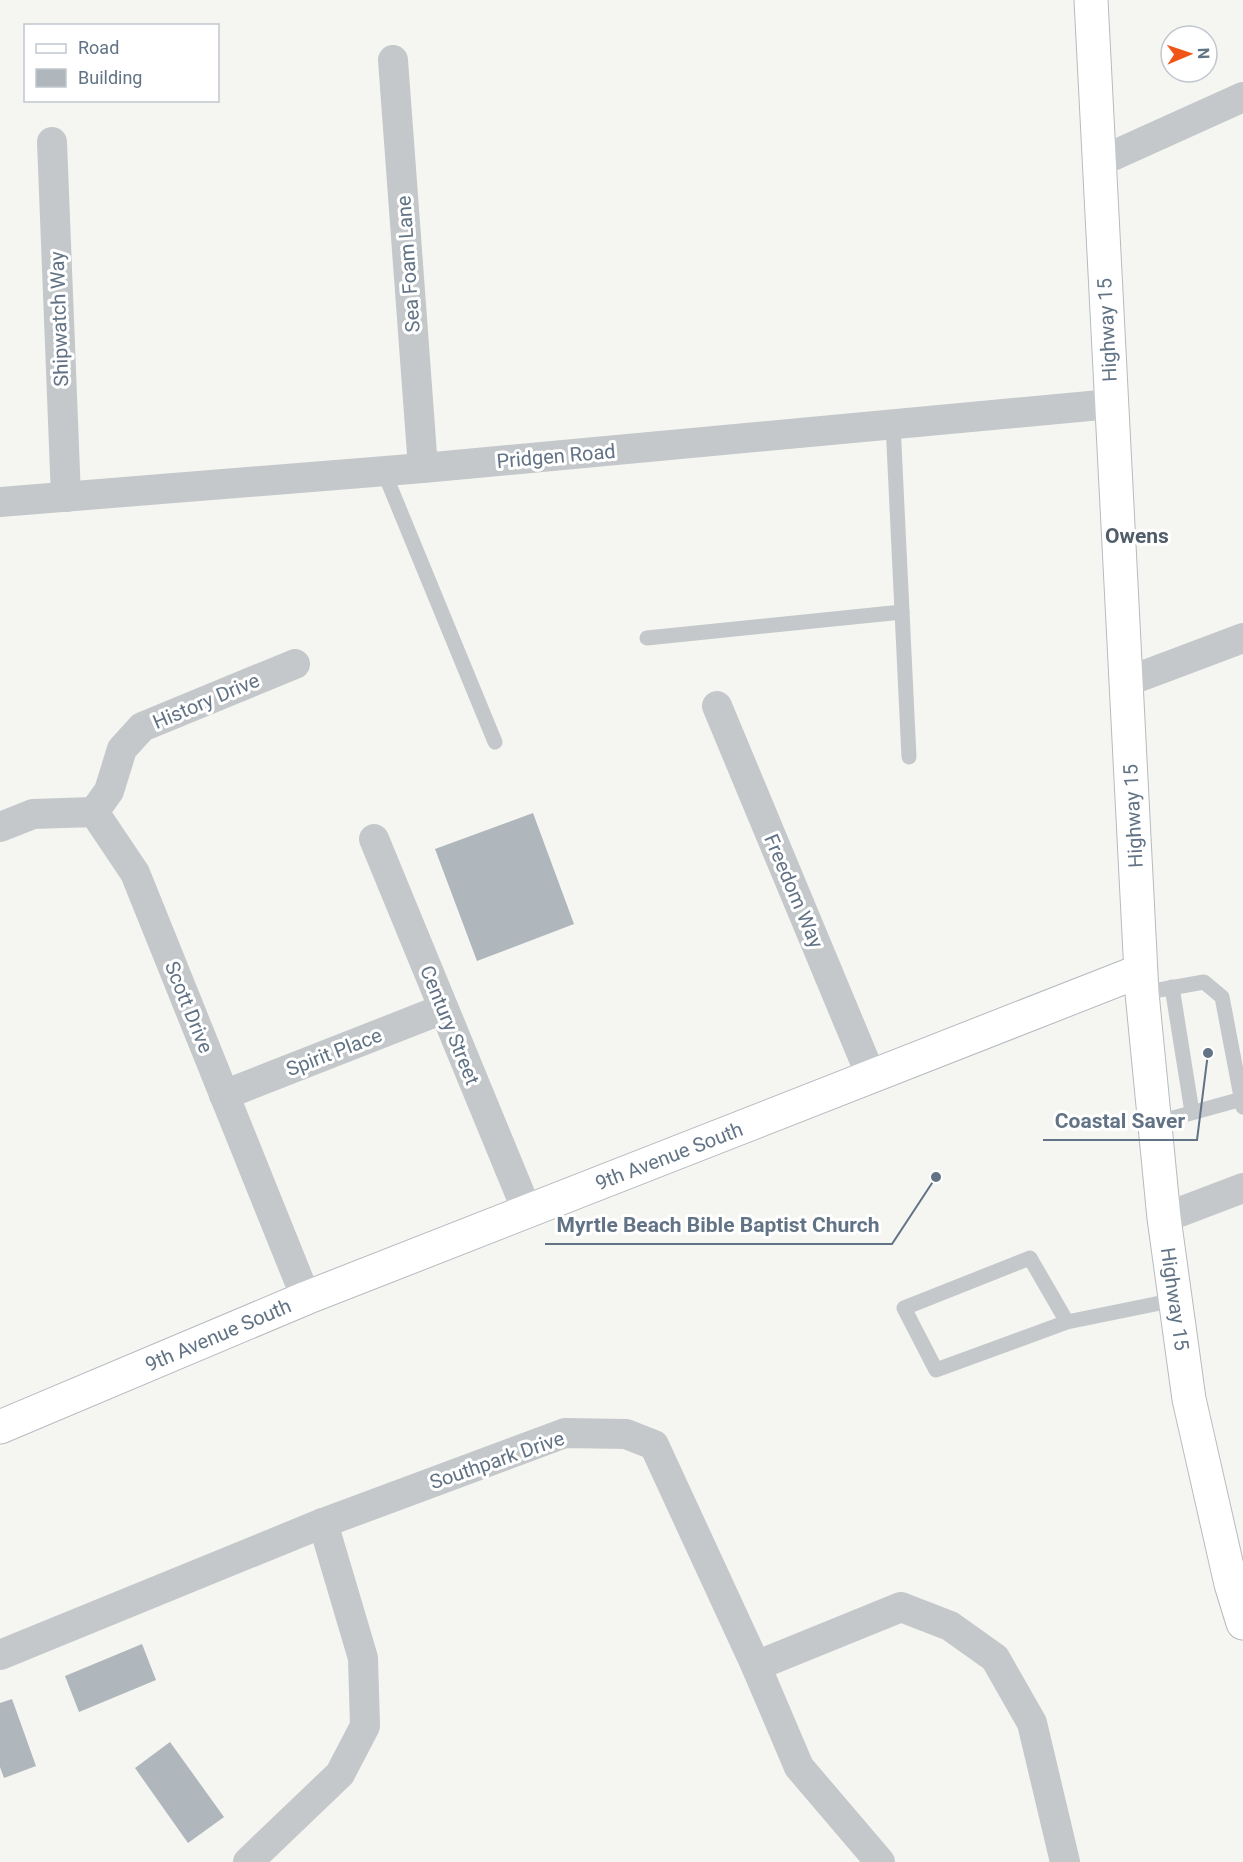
<svg xmlns="http://www.w3.org/2000/svg" width="1243" height="1862" font-family="Roboto,sans-serif">
<rect width="100%" height="100%" fill="#f5f6f1"/>
<!-- building -->
<g fill="#afb6bc">
<path d="M 533,813 L 574,924 L 477,961 L 435,849 Z"/>
<path d="M 142,1644 L 156,1680 L 79,1712 L 65,1676 Z"/>
<path d="M 12,1699 L 36,1766 L 4,1778 L 0,1767 L 0,1703 Z"/>
<path d="M 170,1742 L 224,1817 L 188,1843 L 135,1768 Z"/>
</g>
<g fill="none" stroke-linecap="round" stroke-linejoin="round">
<!-- secondary casing -->
<g stroke="#b6bbc0" stroke-width="35">
<g id="secondary">
<path d="M 1091,0 L 1142,993 L 1164,1218 L 1189,1399 L 1231,1584 L 1243,1623"/>
<path d="M 0,1427 L 306,1298 L 1140,971"/>
</g>
</g>
<!-- lane -->
<g stroke="#c4c8cb" stroke-width="15">
<path d="M 893,424 L 909,757"/>
<path d="M 384,472 L 495,742"/>
<path d="M 647,638 L 902,612"/>
<path d="M 1172,987 L 1192,1112"/>
<path d="M 1142,993 L 1204,982 L 1222,997 L 1243,1107"/>
<path d="M 1155,1123 L 1242,1099"/>
<path d="M 1067,1322 L 1030,1258 L 904,1308 L 936,1370 L 1067,1322 L 1175,1300"/>
</g>
<!-- street -->
<g stroke="#c4c8cb" stroke-width="30">
<path d="M 393,60 L 423,468"/>
<path d="M 52,142 L 66,497"/>
<path d="M 1099,162 L 1243,97"/>
<path d="M 0,502 L 423,468 L 1111,404"/>
<path d="M 1126,682 L 1243,638"/>
<path d="M 717,706 L 871,1076"/>
<path d="M 94,812 L 109,791 L 122,749 L 142,727 L 295,664"/>
<path d="M 0,827 L 33,814 L 94,812 L 135,873 L 306,1298"/>
<path d="M 374,839 L 527,1211"/>
<path d="M 224,1095 L 443,1009"/>
<path d="M 1164,1218 L 1243,1188"/>
<path d="M 0,1655 L 323,1523 L 565,1433 L 626,1434 L 654,1445 L 756,1666 L 799,1767 L 880,1862"/>
<path d="M 756,1666 L 901,1607 L 950,1626 L 995,1658 L 1032,1723 L 1065,1862"/>
<path d="M 248,1862 L 340,1774 L 365,1726 L 363,1658 L 323,1523"/>
</g>
<!-- secondary -->
<use href="#secondary" stroke="#fff" stroke-width="33"/>
</g>
<g text-anchor="middle" stroke-width="6" stroke-linejoin="round" paint-order="stroke">
<!-- street labels -->
<g font-size="20" fill="#627385" stroke="#fff">
<text transform="translate(408 264) rotate(-94)" y="7">Sea Foam Lane</text>
<text transform="translate(59 319) rotate(-92)" y="7">Shipwatch Way</text>
<text transform="translate(1107 330) rotate(-93)" y="7">Highway 15</text>
<text transform="translate(556 456) rotate(-5)" y="7">Pridgen Road</text>
<text transform="translate(206 701) rotate(-23)" y="7">History Drive</text>
<text transform="translate(1133 816) rotate(-93)" y="7">Highway 15</text>
<text transform="translate(794 891) rotate(67)" y="7">Freedom Way</text>
<text transform="translate(189 1007) rotate(68)" y="7">Scott Drive</text>
<text transform="translate(450 1025) rotate(68)" y="7">Century Street</text>
<text transform="translate(334 1052) rotate(-21)" y="7">Spirit Place</text>
<text transform="translate(669 1156) rotate(-21)" y="7">9th Avenue South</text>
<text transform="translate(1175 1299) rotate(82)" y="7">Highway 15</text>
<text transform="translate(218 1335) rotate(-23)" y="7">9th Avenue South</text>
<text transform="translate(497 1460) rotate(-19)" y="7">Southpark Drive</text>
</g>
<!-- neighbourhood labels -->
<g font-size="21" font-weight="bold" fill="#515d69" stroke="#fff">
<text x="1137" y="543">Owens</text>
</g>
</g>
<!-- callouts -->
<path fill="none" stroke="#627385" stroke-width="2" d="M1208 1053L1197 1140H1043M936 1177L892 1244H545"/>
<g fill="#627385" stroke="#fff" stroke-width="2">
<circle cx="1208" cy="1053" r="6"/>
<circle cx="936" cy="1177" r="6"/>
</g>
<g font-size="21" text-anchor="middle" font-weight="bold" fill="#627385" stroke="#fff" stroke-width="6" stroke-linejoin="round" paint-order="stroke">
<text x="1120" y="1128">Coastal Saver</text>
<text x="718" y="1232">Myrtle Beach Bible Baptist Church</text>
</g>
<!-- legend -->
<rect x="24" y="24" width="195" height="78" fill="#ffffff" stroke="#c0c7ce" stroke-width="1.5"/>
<rect x="36" y="44" width="30" height="9" fill="#ffffff" stroke="#c0c7ce" stroke-width="1.5"/>
<text x="78" y="54" font-size="18" fill="#627385">Road</text>
<rect x="36" y="69" width="30" height="18" fill="#afb6bc" stroke="#c0c7ce" stroke-width="1.5"/>
<text x="78" y="84" font-size="18" fill="#627385">Building</text>
<!-- north arrow -->
<g transform="translate(1189 54) rotate(88)"><circle r="28" fill="#ffffff" stroke="#c0c7ce" stroke-width="1.5"/>
<path d="M0-4.5L10 22L0 15L-10 22Z" fill="#f05517"/>
<text y="-9" font-size="16" font-weight="bold" text-anchor="middle" fill="#627385">N</text>
</g>
</svg>
